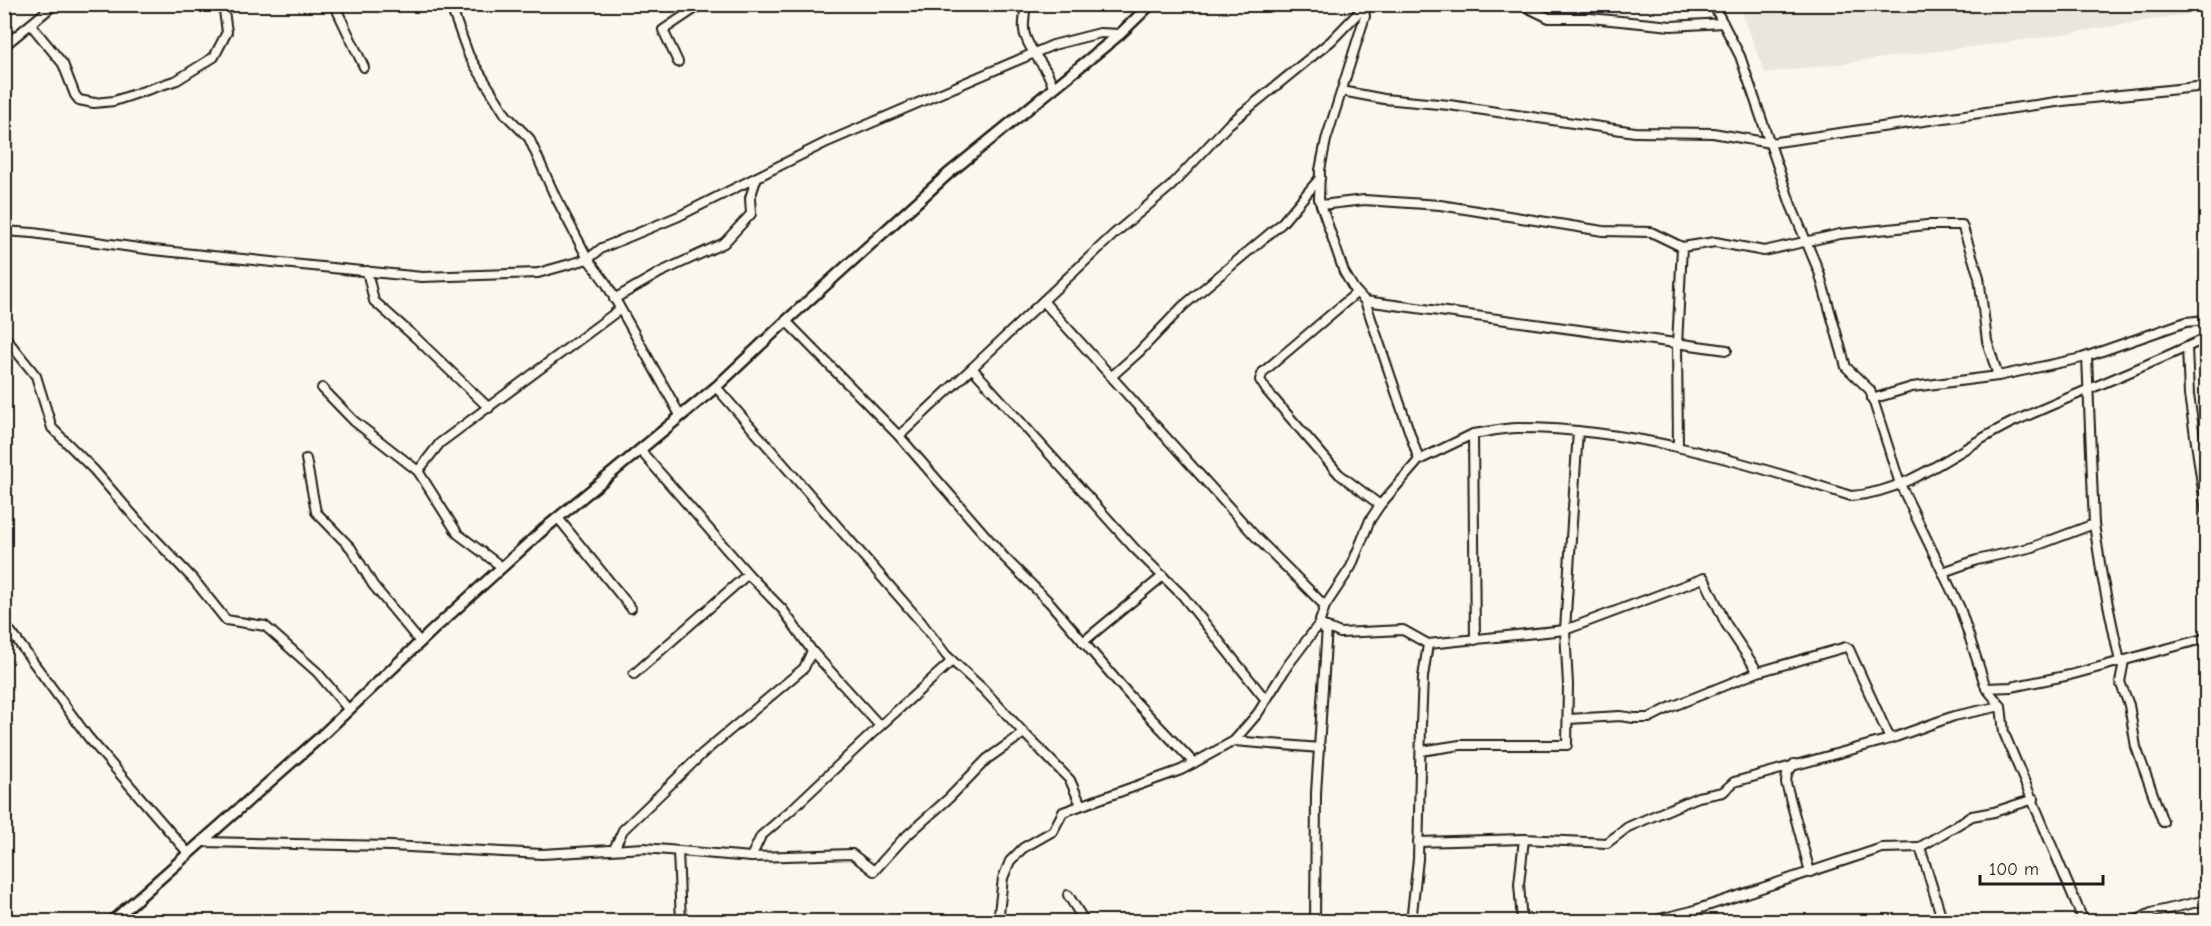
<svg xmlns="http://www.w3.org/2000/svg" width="2211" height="926" font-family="'Comic Neue',sans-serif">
<rect width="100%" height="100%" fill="#fbf7ec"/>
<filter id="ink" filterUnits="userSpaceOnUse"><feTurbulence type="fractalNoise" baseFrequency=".0167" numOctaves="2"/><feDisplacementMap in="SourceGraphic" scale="12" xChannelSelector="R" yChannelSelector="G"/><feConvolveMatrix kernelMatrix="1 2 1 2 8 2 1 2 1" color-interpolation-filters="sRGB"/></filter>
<g filter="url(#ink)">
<!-- built -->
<path fill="#eae6dc" d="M 2206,4 L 2206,11 L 2040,38 L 1765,73 L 1739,5 Z"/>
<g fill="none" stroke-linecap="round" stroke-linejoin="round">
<!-- minor casing -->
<g stroke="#1c1c1c" stroke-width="12">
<g id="minor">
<path d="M 334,4 L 364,67"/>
<path d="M 450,4 L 469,56 L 506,115 L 529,138 L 554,194 L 588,259 L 606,283 L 680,415"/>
<path d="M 1025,4 C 1026,16 1021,27 1026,38 C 1033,57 1049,68 1053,88"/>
<path d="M 1520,4 L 1549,18 L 1590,18 L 1671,26 L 1723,23"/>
<path d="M 1713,4 L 1740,56 L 1791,205 L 1819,272 L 1846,367 L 1870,390 L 1900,484 L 1960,608 L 1986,688 L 2001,706 L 2004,733 L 2084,922"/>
<path d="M 1363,6 L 1365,16 L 1326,140 L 1320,170 L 1319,199 L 1344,272 L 1354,289 L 1365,301 L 1419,460"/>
<path d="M 31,25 L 63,64 L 75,95 L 79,100 L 94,103 L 114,101 L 177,80 L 214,57 L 227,32 L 223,4"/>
<path d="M 4,46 L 55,4"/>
<path d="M 678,62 L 663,30 L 702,4"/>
<path d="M 1342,91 L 1384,99 L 1449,105 L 1635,132 L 1713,133 L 1770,143 L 2063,101 L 2206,86"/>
<path d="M 1321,205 L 1364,200 L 1440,205 L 1603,231 L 1651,232 L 1682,247"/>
<path d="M 4,231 L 33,233 L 153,250 L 422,277 L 538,273 L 588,259 L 602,248 L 679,216 L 827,142 L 1053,45 L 1100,33 L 1120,34"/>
<path d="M 367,271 L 374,301 L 417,339 L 489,408"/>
<path d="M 1354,289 L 1355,294 L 1263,372 L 1260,380 L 1267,391 L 1339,474 L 1380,505"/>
<path d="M 614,299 L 661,272 L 724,243 L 751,214 L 750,198 L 757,177"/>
<path d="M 1043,301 L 1255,536 L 1325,606"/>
<path d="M 1365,301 L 1727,350"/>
<path d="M 786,321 L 899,436 L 972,368 L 1135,549 L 1183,596 L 1266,700"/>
<path d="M 4,336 L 36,376 L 52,428 L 94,470 L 138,521 L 194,580 L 226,620 L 265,626 L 317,672 L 349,710"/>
<path d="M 2187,347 L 2189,395 L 2206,511"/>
<path d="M 2087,357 L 2094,524 L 2102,576 L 2120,662"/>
<path d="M 972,368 L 1114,234 L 1171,186 L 1229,124 L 1331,41 L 1363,8"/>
<path d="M 1112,376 L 1139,352 L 1183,306 L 1281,224 L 1320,178"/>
<path d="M 716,387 L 921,622 L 946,655 L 983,689 L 1024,733"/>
<path d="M 322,388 L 354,421 L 418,471 L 458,534 L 502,567"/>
<path d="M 1872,399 L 1912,387 L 1998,376 L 2082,358 L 2186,322 L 2206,320"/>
<path d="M 1473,434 C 1487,432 1503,428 1518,428 C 1632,428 1744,462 1851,496 C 1911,492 1960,447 2013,422 C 2077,393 2143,368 2206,338"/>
<path d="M 899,436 L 1005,558 L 1050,603 L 1129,695 L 1194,763"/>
<path d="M 1678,447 L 1677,345 L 1682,247 L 1715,242 L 1764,251 L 1840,234 L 1927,225 L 1962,225 L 1979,277 L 1987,341 L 1998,376"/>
<path d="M 306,459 L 316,512 L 351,548 L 373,585 L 420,642"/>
<path d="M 418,471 L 440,443 L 619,310"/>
<path d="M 558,518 L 631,608"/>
<path d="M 1943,572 L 1977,560 L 2033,547 L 2094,524"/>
<path d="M 1319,624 L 1340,633 L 1403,630 L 1428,644 L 1423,677 L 1421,725 L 1418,859 L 1411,922"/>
<path d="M 4,630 L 11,632 L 88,737 L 189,854"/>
<path d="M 1083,642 L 1163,576"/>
<path d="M 1428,644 L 1565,630 L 1704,578 L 1726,624 L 1758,672"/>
<path d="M 2124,661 L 2120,682 L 2129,705 L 2136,747 L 2163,822"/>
<path d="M 634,674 L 748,574"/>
<path d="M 1986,688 L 2011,687 L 2070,675 L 2206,638"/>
<path d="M 1568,719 L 1620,716 L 1634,718 L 1649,718 L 1671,707 L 1758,672 L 1846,647 L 1849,649 L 1890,739"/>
<path d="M 880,726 L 952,661"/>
<path d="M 1234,741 L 1320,748"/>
<path d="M 1421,751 L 1460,745 L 1567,745 L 1568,685 L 1565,630 L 1578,431"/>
<path d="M 1794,764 L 1787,774 L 1786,783 L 1810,872"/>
<path d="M 202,842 L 391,846 L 542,854 L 644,848 L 751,857 L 852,854 L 874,871 L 903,839 L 949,798 L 987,759 L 1024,733 L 1070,780 L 1081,805"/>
<path d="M 1418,842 L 1524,839"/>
<path d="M 614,849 L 623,830 L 703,753 L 804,668 L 812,651 L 783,610 L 748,574 L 640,450"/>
<path d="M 678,851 L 681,922"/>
<path d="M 751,857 L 761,836 L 790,811 L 880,726 L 812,651"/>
<path d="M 1068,895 L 1085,922"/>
<path d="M 998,922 L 1003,878 L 1010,861 L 1023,848 L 1053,831 L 1063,812 L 1181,770 L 1234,741 L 1258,713 L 1288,665 L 1319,624 L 1325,606 L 1351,567 L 1370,520 L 1380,505 L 1419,460 L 1473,434 L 1475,640"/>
<path d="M 1315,922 L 1316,793 L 1327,627 L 1323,629"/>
<path d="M 1522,922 L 1519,884 L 1524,839 L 1607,843 L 1628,827 L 1698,797 L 1723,792 L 1734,782 L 1890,739 L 1954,716 L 2001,706"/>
<path d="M 1647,922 L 1692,911 L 1882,848 L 1920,847"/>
<path d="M 1943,922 L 1920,847 L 1972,816 L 1994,812 L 2034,799"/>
<path d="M 2133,922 L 2151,913 L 2206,900"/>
</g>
</g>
<!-- tertiary casing -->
<g stroke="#1c1c1c" stroke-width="14">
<path id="tertiary" d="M 111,922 L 318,739 L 434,629 L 543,530 L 716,387 L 786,321 L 948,174 L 1120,34 L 1151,4"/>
</g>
<!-- minor -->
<use href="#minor" stroke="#fbf7ec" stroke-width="8"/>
<!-- tertiary -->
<use href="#tertiary" stroke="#fbf7ec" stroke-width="9"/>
</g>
</g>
<!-- margin -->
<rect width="2211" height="926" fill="none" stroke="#fbf7ec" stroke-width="24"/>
<rect x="12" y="12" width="2187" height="902" fill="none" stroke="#1c1c1c" stroke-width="2" filter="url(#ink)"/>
<!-- scale -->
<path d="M1980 875v9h123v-9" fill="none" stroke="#1c1c1c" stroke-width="3"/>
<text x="1989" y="875" font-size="18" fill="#1c1c1c" stroke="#fbf7ec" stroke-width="4.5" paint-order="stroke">100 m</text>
</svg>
